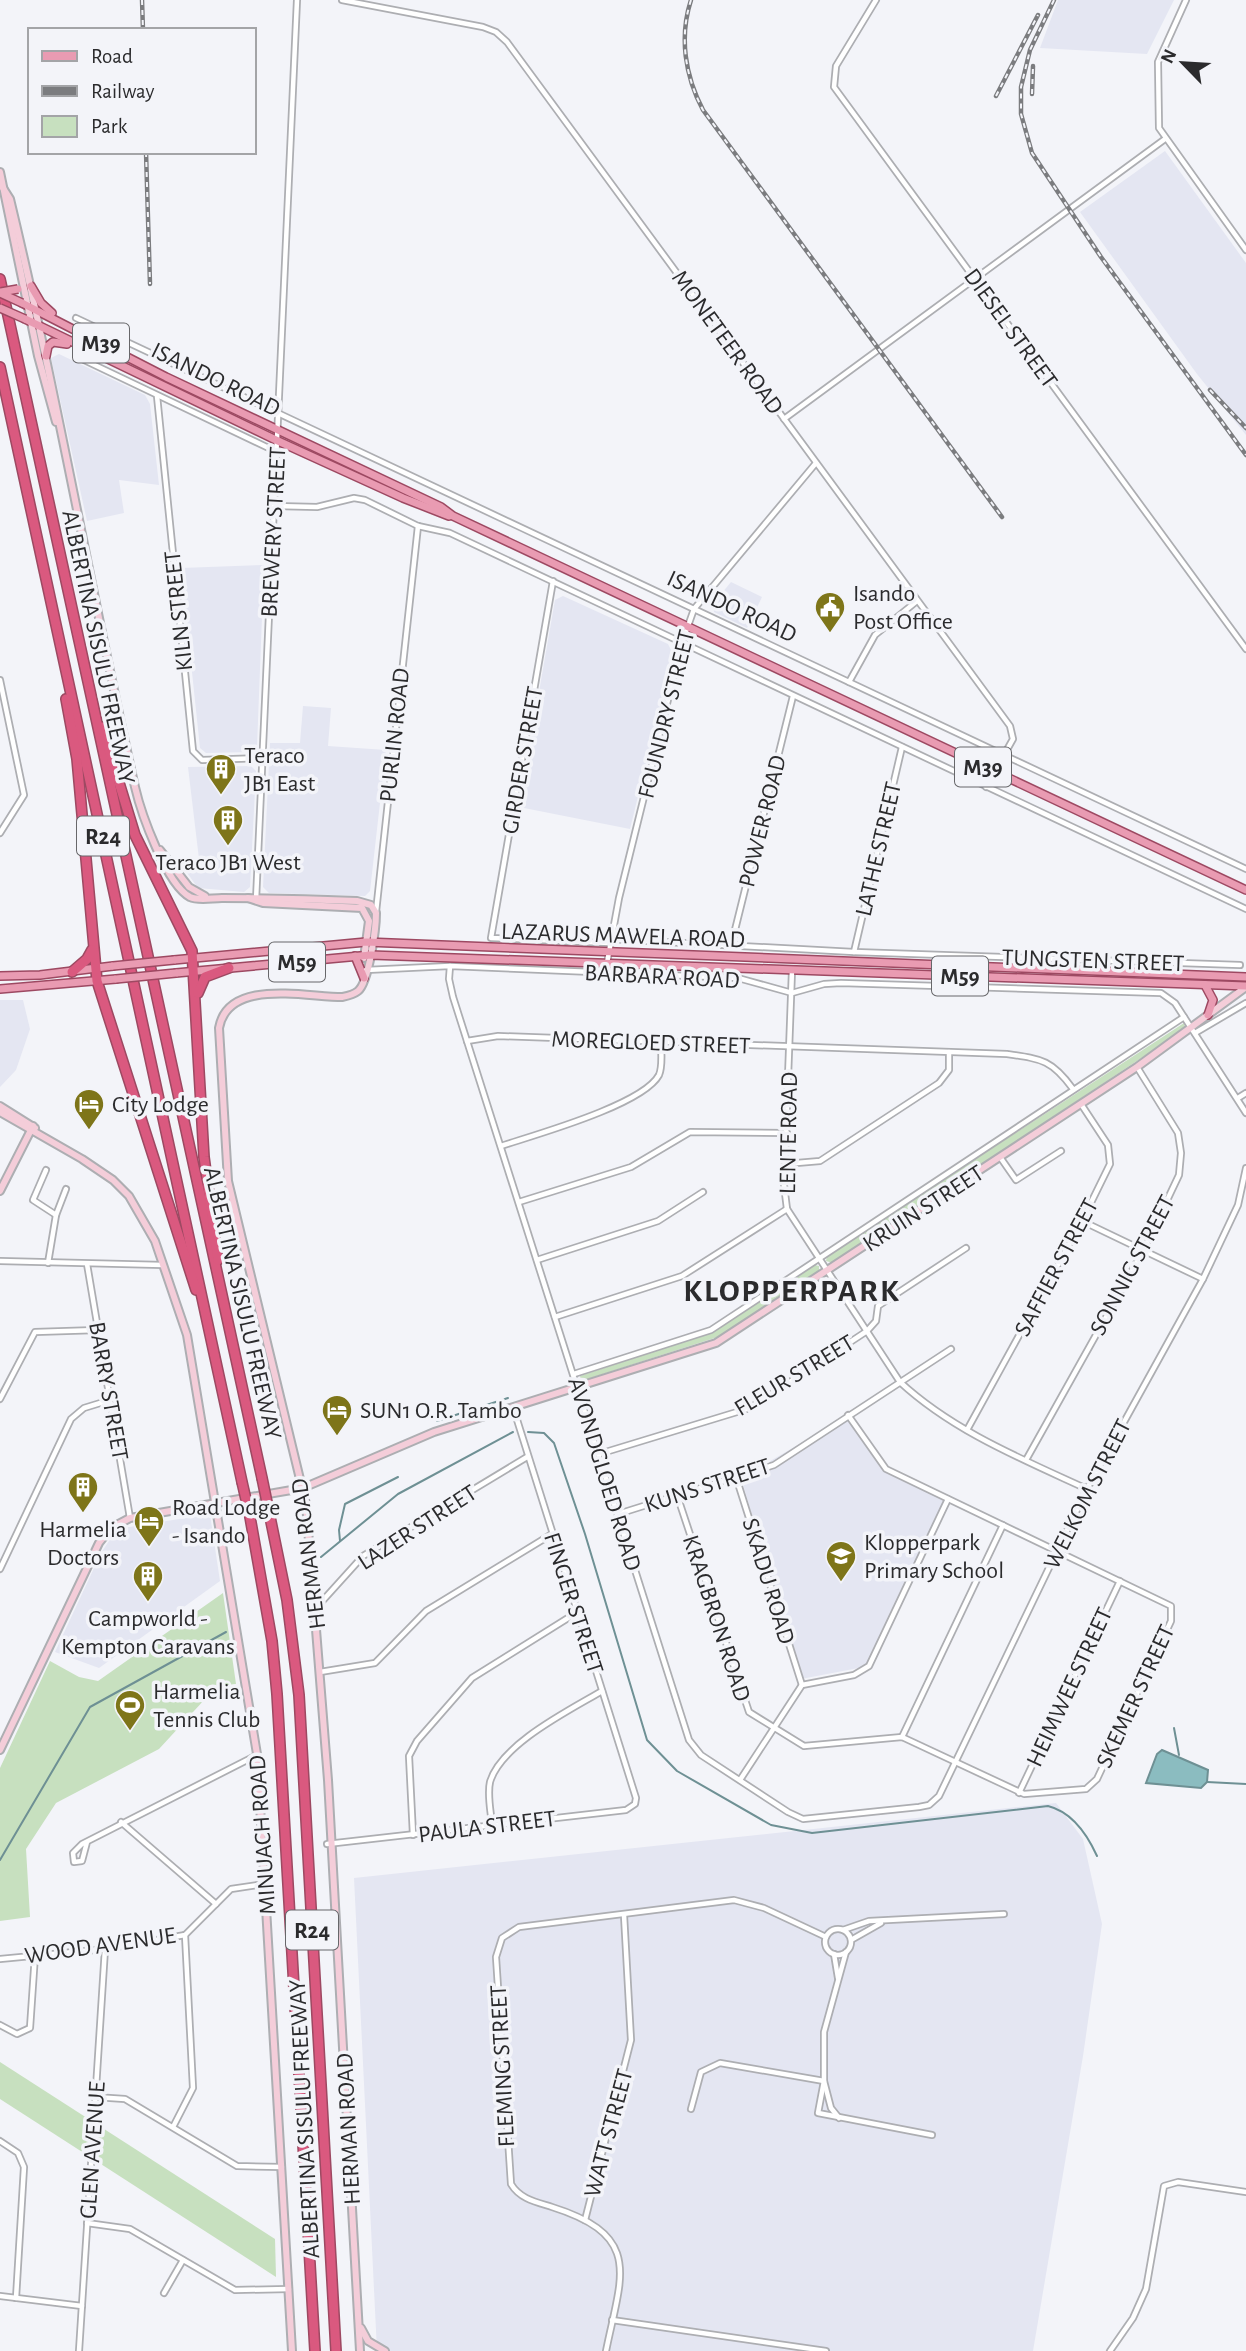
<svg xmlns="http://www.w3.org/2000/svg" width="1246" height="2351" font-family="'Alegreya Sans',sans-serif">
<rect width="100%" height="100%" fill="#f3f4f9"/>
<!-- built -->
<g fill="#e4e6f2">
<path d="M 1058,0 L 1174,0 L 1147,54 L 1040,48 Z"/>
<path d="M 1165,151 L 1246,263 L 1246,435 L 1197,374 L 1080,212 Z"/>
<path d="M 59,354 L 145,395 L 150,404 L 159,485 L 119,480 L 124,513 L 87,521 L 51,358 Z"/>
<path d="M 264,565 L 257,747 L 251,752 L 206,753 L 200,748 L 181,568 Z"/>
<path d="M 731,582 L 762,597 L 747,628 L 714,612 L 713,604 Z"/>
<path d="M 563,596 L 668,644 L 673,654 L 630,829 L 519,807 L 555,600 Z"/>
<path d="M 303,706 L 331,708 L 328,746 L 386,750 L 370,891 L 365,896 L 269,893 L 263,887 L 270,743 L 300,743 Z"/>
<path d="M 251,766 L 256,771 L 250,887 L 244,892 L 198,888 L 180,863 L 199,859 L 188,767 Z"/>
<path d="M 0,1000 L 23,1000 L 30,1029 L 16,1070 L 0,1087 Z"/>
<path d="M 851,1414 L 889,1471 L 949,1500 L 869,1666 L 801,1679 L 741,1478 Z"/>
<path d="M 210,1514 L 220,1581 L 99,1668 L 55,1652 L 101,1553 L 117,1529 Z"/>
<path d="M 1056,1803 L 1083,1839 L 1102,1924 L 1083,2056 L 1033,2351 L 377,2351 L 354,1878 Z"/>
</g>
<!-- green -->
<g fill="#c7e0bf">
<path d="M 1184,1023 L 1185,1027 L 1167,1041 L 833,1263 L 826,1261 L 827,1256 Z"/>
<path d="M 815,1265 L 819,1266 L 819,1271 L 724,1335 L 581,1381 L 580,1376 L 710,1333 Z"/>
<path d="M 223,1593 L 236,1684 L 217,1686 L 159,1749 L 56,1803 L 26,1849 L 30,1917 L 0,1921 L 0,1768 L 50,1661 L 79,1677 L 98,1681 Z"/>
<path d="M 0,2062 L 275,2239 L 276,2277 L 0,2099 Z"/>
</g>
<!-- water -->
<path fill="#8bbcc0" stroke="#6e9094" stroke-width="2" d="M 1162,1750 L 1208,1770 L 1207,1782 L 1201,1788 L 1146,1783 L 1157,1754 Z"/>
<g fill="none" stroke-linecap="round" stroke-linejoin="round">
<!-- stream -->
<g stroke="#6e9094" stroke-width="2">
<path d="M 437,1421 L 508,1398"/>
<path d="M 528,1432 L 544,1433 L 554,1443 L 585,1534 L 647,1740 L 677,1771 L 771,1825 L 812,1833 L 1048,1806 C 1072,1812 1087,1834 1097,1856"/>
<path d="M 340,1541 L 339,1530 L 345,1504 L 398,1477"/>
<path d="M 321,1557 L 398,1494 L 513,1432"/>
<path d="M 1174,1728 L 1179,1755"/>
<path d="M 1207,1782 L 1246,1784"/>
<path d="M 0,1860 L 90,1707 L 226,1632"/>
</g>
<!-- street casing -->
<g stroke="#adaeb2" stroke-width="8">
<g id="street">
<path d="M 342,0 L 483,27 L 496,32 L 507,42 L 1010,726 L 1013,739 L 986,787"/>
<path d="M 876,0 L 836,66 L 834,87 L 1246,649"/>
<path d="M 1186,0 L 1158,62 L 1159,128 L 1246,250"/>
<path d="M 76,318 L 1246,869"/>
<path d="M 84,360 L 277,452"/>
<path d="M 157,396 L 193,751 L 202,760 L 263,758"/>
<path d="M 784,419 L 1165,139"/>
<path d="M 275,506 L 317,507 L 354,498 L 365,500 L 418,526 L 450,533 L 1246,909"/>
<path d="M 553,581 L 491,938 L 610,943"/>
<path d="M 0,680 L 24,795 L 0,833"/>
<path d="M 849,682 L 875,635 L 917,601"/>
<path d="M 256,900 L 297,0"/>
<path d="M 376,912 L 418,526"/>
<path d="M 610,939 L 854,952 L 1240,965"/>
<path d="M 731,946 L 793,696"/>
<path d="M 854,952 L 902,747"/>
<path d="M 607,963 L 619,898 L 682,643 L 694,609 L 816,463"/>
<path d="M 450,966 L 449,979 L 453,997 L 689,1740 L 701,1755 L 788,1812 L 803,1819 L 919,1807 L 929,1805 L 939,1796 L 1087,1489 L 1203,1279 L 1238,1205 L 1246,1168"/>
<path d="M 366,970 L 450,966 L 738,978 L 792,993 L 824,984 L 841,983 L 1161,993 L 1175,1003 L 1246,1113"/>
<path d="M 792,970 L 784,1185 L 787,1209 L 900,1382 C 953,1431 1022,1459 1087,1489"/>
<path d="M 1195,1033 L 1246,1003"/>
<path d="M 467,1041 L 498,1036 L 1007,1054 C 1042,1059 1052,1060 1073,1089"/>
<path d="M 1238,1098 L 1246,1093"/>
<path d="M 501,1146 C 534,1135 643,1105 659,1075 C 663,1066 661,1052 661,1042"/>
<path d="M 1000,1157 L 1016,1180 L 1061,1151"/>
<path d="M 785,1164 L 820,1161 L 939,1083 L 949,1070 L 949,1052"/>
<path d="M 46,1170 L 33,1200 L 56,1215"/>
<path d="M 519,1202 L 631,1167 L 690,1132 L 787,1133"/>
<path d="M 1082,1221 L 1203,1279"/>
<path d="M 537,1260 L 658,1221 L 703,1192"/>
<path d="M 0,1261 L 163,1265"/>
<path d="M 48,1263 L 56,1215 L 66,1189"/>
<path d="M 87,1264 L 130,1518"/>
<path d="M 555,1317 L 682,1276 L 787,1209"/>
<path d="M 574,1374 L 711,1330 L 1184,1017"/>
<path d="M 0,1399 L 35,1332 L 98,1330"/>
<path d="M 967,1430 L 1082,1221 L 1110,1164 L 1108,1145 L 1081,1104"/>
<path d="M 599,1454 L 750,1408 L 867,1331 L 876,1321 L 878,1306 L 966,1248"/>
<path d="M 1026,1460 L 1143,1251 L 1179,1175 L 1181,1153 L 1178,1133 L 1137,1067"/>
<path d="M 736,1477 L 802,1685"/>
<path d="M 677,1495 L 749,1712 L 804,1746 L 902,1737 L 1024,1794 L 1086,1789 L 1097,1779 L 1171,1621 L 1171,1606 L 886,1469 L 848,1415"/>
<path d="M 618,1514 L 774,1465 L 951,1349"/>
<path d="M 0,1569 L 71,1419 L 84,1408 L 110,1400"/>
<path d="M 316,1608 L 363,1556 L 527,1457"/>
<path d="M 320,1672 L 375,1663 L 426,1611 L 552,1534"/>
<path d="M 902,1737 L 1003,1525"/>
<path d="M 740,1780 L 802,1685 L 854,1675 L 869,1666 L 948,1499"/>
<path d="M 1019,1793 L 1120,1581"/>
<path d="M 121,1822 L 216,1904"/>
<path d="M 492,1825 C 491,1812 487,1795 490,1782 C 501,1744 570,1710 602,1691"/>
<path d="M 413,1835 L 409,1756 L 417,1741 L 472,1678 L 576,1613"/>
<path d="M 87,1842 L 82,1861 L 74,1862 L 73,1853 L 82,1844 L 257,1755"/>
<path d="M 327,1844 L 626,1810 L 635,1804 L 636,1798 L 513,1407"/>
<circle cx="838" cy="1942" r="13"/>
<path d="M 843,1930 L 869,1921 L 1004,1914"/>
<path d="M 851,1940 L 881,1923"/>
<path d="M 846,1952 L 824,2032 L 824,2081 L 818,2113 L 932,2135"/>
<path d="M 834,1954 L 838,1978"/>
<path d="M 0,1959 L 105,1949 L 185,1935 L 231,1889 L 264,1884"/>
<path d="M 0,2025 L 17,2034 L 30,2028 L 35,1955"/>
<path d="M 95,2097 L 125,2099 L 237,2166 L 282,2167"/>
<path d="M 691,2109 L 701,2072 L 720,2063 L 824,2081 L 831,2108 L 839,2118"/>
<path d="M 173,2127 L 193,2088 L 185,1935"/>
<path d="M 0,2141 L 18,2153 L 24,2167 L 16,2298"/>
<path d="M 585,2220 L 631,2040 L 624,1915"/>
<path d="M 87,2223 L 130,2229 L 235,2290 L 289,2289"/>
<path d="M 164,2293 L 183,2260"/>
<path d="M 0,2296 L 82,2306"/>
<path d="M 612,2320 L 826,2351"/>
<path d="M 79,2351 L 105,1949"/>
<path d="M 606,2351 C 621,2276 644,2236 552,2207 C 536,2202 520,2199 511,2184 L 496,1957 L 502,1938 L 519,1927 L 734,1900 L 764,1908 L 826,1937"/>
<path d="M 1110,2351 L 1133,2318 L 1146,2289 L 1164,2186 L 1178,2182 L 1246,2192"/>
</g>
</g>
<!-- secondary casing -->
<g stroke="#adaeb2" stroke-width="10">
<g id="secondary">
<path d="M 0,172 L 38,356 L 56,422"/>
<path d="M 3,188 L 10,199 C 57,394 91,592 135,787 C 141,813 166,884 190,897 C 198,901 212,898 222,898 C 267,898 312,899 357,901 L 371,905 L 376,913 C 376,928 369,982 358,991 C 353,995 347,996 342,997 C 305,997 228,978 219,1028 L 228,1181 L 306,1504 L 328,1780 L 360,2351"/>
<path d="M 160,850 L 189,887 L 205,896"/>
<path d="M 248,898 L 263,903 L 362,908 L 369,921 L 364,958"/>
<path d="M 0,1106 L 35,1128"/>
<path d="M 0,1112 L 82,1159 L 113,1180 L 129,1196 L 155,1241 L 187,1335 L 257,1754 L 292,2351"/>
<path d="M 0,1191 L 33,1126"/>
<path d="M 0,1750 L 99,1543 L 111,1528 L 130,1518 L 303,1488 L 434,1432 L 716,1343 L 1137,1067 L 1246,987"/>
<path d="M 361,2328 L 368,2341 L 385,2351"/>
</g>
</g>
<!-- primary casing -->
<g stroke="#9d4962" stroke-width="10">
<g id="primary">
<path d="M 31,286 L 41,303 L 52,313"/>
<path d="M 22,303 L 166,377 L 441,507 L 453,516 L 1246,890"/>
<path d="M 25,319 L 278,441 L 403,498 L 449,516"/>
<path d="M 46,356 L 48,346 L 53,342 L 67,344"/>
<path d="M 355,956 L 364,978"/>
<path d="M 174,960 L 366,942 L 1246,977"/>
<path d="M 176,973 L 371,955 L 1246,986"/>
<path d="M 0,976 L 40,975 L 113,966"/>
<path d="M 1205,985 L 1213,1000 L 1208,1015"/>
<path d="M 0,989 L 116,979"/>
</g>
</g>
<!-- highway casing -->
<g stroke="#9d4962" stroke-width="12">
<g id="highway">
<path d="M 0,279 L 262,1478"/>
<path d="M 0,367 L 242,1482"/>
<path d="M 66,699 L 77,759 L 97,981 L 196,1290"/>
<path d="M 102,727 L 135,835 L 192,951 L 204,1157 L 218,1260"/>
<path d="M 72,972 L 87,959 L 92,950"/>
<path d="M 198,993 L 205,977 L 229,968"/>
<path d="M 269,1512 L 287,1600 L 299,1695 L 336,2351"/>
<path d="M 250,1517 L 272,1641 L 277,1694 L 315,2351"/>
</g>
</g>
<!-- street -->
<use href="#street" stroke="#fff" stroke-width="4.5"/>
<!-- secondary -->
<use href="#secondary" stroke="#f4cdd9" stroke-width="6"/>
<!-- primary -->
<use href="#primary" stroke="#e99bb2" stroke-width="7"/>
<!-- highway -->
<use href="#highway" stroke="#da597f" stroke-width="9"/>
<!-- rail casing -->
<g stroke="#7b7c7f" stroke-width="4.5">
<g id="rail">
<path d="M 142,0 L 143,30"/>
<path d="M 691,0 C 679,37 685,76 703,110 L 1002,517"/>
<path d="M 1054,0 L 1030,50 L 1021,87 L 1021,114 L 1032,153 L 1101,257 L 1246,455"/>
<path d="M 1032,94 L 1033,66"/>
<path d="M 996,96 L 1038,15"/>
<path d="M 146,152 L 150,284"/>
<path d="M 1210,390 L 1246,428"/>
</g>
</g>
<!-- rail -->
<use href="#rail" stroke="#f3f4f9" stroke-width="2" stroke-dasharray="5" stroke-linecap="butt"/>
<!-- primary-bridge casing -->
<g stroke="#9d4962" stroke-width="10" stroke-linecap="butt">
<g id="primary-bridge">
<path d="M 1,292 L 18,289"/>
<path d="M 0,293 L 22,303"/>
<path d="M 0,308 L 25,319"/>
<path d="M 113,966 L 174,960"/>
<path d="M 116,979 L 176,973"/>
</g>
</g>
<!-- highway-bridge casing -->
<g stroke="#9d4962" stroke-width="12" stroke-linecap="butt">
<g id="highway-bridge">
<path d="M 262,1478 L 269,1512"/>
<path d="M 242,1482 L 250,1517"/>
</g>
</g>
<!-- primary-bridge -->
<use href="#primary-bridge" stroke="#e99bb2" stroke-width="7"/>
<!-- highway-bridge -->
<use href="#highway-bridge" stroke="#da597f" stroke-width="9"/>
</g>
<!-- icons -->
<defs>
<g id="civic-pin" transform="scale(1.575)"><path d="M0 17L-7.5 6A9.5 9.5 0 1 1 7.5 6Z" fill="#7e7519" stroke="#f3f4f9"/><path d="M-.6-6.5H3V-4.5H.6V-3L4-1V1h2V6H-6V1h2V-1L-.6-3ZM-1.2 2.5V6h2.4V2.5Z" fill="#fff"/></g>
<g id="building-pin" transform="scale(1.575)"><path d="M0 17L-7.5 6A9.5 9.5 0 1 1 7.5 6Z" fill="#7e7519" stroke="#f3f4f9"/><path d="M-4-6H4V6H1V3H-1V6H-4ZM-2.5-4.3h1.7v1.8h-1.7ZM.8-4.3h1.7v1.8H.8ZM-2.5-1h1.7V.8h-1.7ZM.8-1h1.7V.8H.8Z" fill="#fff"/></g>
<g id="hotel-pin" transform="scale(1.575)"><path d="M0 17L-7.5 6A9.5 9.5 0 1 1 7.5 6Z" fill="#7e7519" stroke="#f3f4f9"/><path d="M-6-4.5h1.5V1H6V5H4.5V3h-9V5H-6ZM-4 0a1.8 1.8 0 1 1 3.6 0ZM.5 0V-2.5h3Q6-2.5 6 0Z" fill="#fff"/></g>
<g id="school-pin" transform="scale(1.575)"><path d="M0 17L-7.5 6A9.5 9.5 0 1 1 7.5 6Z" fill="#7e7519" stroke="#f3f4f9"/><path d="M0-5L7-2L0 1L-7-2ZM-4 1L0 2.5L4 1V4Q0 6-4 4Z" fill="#fff"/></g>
<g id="stadium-pin" transform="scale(1.575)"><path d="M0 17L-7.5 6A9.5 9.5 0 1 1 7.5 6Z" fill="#7e7519" stroke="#f3f4f9"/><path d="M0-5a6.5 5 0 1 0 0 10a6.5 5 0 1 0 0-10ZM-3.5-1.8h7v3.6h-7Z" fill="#fff"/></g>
</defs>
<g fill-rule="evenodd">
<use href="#civic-pin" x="830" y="607"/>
<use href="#building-pin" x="221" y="769"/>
<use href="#building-pin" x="228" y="820"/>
<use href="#hotel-pin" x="89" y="1104"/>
<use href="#hotel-pin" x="337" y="1410"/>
<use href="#building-pin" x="83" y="1487"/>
<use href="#hotel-pin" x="149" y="1521"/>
<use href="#school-pin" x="841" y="1556"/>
<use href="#building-pin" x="148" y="1576"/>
<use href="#stadium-pin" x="130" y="1705"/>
</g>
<g text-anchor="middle" stroke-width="7" stroke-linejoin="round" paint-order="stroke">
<!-- shield labels -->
<g fill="#f3f4f9" stroke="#67676a" stroke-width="2">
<rect x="73" y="323.5" width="56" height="39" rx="5"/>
<rect x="955" y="747.5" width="56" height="39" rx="5"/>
<rect x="77" y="816.5" width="52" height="39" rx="5"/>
<rect x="269" y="942.5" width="56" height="39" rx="5"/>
<rect x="932" y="956.5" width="56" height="39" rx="5"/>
<rect x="286" y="1910.5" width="52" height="39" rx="5"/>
</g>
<g font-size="23" font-weight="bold" fill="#2b2b2d">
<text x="101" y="351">M39</text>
<text x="983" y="775">M39</text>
<text x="103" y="844">R24</text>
<text x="297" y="970">M59</text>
<text x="960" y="984">M59</text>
<text x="312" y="1938">R24</text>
</g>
<!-- street labels -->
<g font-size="24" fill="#2b2b2d" stroke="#f3f4f9">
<text transform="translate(1011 328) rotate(54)" y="8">DIESEL STREET</text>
<text transform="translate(728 342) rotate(54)" y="8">MONETEER ROAD</text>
<text transform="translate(216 379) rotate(26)" y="8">ISANDO ROAD</text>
<text transform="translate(273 532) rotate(-87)" y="8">BREWERY STREET</text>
<text transform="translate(732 606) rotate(25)" y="8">ISANDO ROAD</text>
<text transform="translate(178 611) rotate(-96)" y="8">KILN STREET</text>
<text transform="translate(99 647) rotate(78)" y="8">ALBERTINA SISULU FREEWAY</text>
<text transform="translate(666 714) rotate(-76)" y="8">FOUNDRY STREET</text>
<text transform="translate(394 735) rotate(-84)" y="8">PURLIN ROAD</text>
<text transform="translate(522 760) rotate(-80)" y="8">GIRDER STREET</text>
<text transform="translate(762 821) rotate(-76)" y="8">POWER ROAD</text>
<text transform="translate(878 849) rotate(-77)" y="8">LATHE STREET</text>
<text transform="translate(623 935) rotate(2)" y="8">LAZARUS MAWELA ROAD</text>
<text transform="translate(1093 960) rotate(2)" y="8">TUNGSTEN STREET</text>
<text transform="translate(662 976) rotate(3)" y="8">BARBARA ROAD</text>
<text transform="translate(651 1042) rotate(2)" y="8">MOREGLOED STREET</text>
<text transform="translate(788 1133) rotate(-89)" y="8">LENTE ROAD</text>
<text transform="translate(923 1208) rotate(-33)" y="8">KRUIN STREET</text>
<text transform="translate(1132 1265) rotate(-62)" y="8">SONNIG STREET</text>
<text transform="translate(1056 1267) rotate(-62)" y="8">SAFFIER STREET</text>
<text transform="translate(243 1303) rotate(77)" y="8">ALBERTINA SISULU FREEWAY</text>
<text transform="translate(794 1375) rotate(-31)" y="8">FLEUR STREET</text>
<text transform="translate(109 1391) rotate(80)" y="8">BARRY STREET</text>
<text transform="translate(605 1474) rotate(73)" y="8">AVONDGLOED ROAD</text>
<text transform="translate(707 1485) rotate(-18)" y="8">KUNS STREET</text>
<text transform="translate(1087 1494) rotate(-63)" y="8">WELKOM STREET</text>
<text transform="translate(417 1527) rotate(-33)" y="8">LAZER STREET</text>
<text transform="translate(308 1554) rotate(-97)" y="8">HERMAN ROAD</text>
<text transform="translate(769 1581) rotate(73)" y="8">SKADU ROAD</text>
<text transform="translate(574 1603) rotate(72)" y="8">FINGER STREET</text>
<text transform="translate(717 1618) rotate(72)" y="8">KRAGBRON ROAD</text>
<text transform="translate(1069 1687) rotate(-65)" y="8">HEIMWEE STREET</text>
<text transform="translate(1135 1696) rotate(-65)" y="8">SKEMER STREET</text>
<text transform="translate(487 1826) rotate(-7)" y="8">PAULA STREET</text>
<text transform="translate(262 1835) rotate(-94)" y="8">MINUACH ROAD</text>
<text transform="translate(100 1945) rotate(-8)" y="8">WOOD AVENUE</text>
<text transform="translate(502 2066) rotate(-93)" y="8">FLEMING STREET</text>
<text transform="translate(304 2119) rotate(-93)" y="8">ALBERTINA SISULU FREEWAY</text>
<text transform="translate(348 2129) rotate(-93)" y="8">HERMAN ROAD</text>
<text transform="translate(608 2133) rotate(-75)" y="8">WATT STREET</text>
<text transform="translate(92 2150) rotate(-86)" y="8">GLEN AVENUE</text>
</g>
<!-- poi labels -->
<g font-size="24" fill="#2b2b2d" stroke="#f3f4f9" text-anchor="start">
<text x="853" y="601">Isando<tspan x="853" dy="28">Post Office</tspan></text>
<text x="244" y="763">Teraco<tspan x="244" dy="28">JB1 East</tspan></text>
<text x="228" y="870" text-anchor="middle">Teraco JB1 West</text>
<text x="112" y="1112">City Lodge</text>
<text x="360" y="1418">SUN1 O.R. Tambo</text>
<text x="172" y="1515">Road Lodge<tspan x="172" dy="28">- Isando</tspan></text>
<text x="83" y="1537" text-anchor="middle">Harmelia<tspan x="83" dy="28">Doctors</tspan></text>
<text x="864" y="1550">Klopperpark<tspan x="864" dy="28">Primary School</tspan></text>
<text x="148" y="1626" text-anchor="middle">Campworld -<tspan x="148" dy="28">Kempton Caravans</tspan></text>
<text x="153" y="1699">Harmelia<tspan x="153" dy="28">Tennis Club</tspan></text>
</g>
<!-- district labels -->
<g font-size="32" font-weight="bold" letter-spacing="2" fill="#2b2b2d" stroke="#f3f4f9">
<text x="792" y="1301">KLOPPERPARK</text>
</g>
</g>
<!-- legend -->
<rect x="28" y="28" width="228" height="126" fill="#f3f4f9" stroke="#a3a4a7" stroke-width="2"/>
<rect x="42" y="51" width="35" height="10" fill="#e99bb2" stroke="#a3a4a7" stroke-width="2"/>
<text x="91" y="63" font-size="21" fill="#2b2b2d">Road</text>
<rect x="42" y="86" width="35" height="10" fill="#7b7c7f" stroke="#a3a4a7" stroke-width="2"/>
<text x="91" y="98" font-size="21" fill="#2b2b2d">Railway</text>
<rect x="42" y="116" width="35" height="21" fill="#c7e0bf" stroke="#a3a4a7" stroke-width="2"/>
<text x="91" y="133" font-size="21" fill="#2b2b2d">Park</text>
<!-- north arrow -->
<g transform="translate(1183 63) rotate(295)" stroke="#f3f4f9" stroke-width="5" paint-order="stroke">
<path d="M0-5L12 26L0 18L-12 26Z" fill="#2b2b2d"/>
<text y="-10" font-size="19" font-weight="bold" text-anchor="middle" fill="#2b2b2d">N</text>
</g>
</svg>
